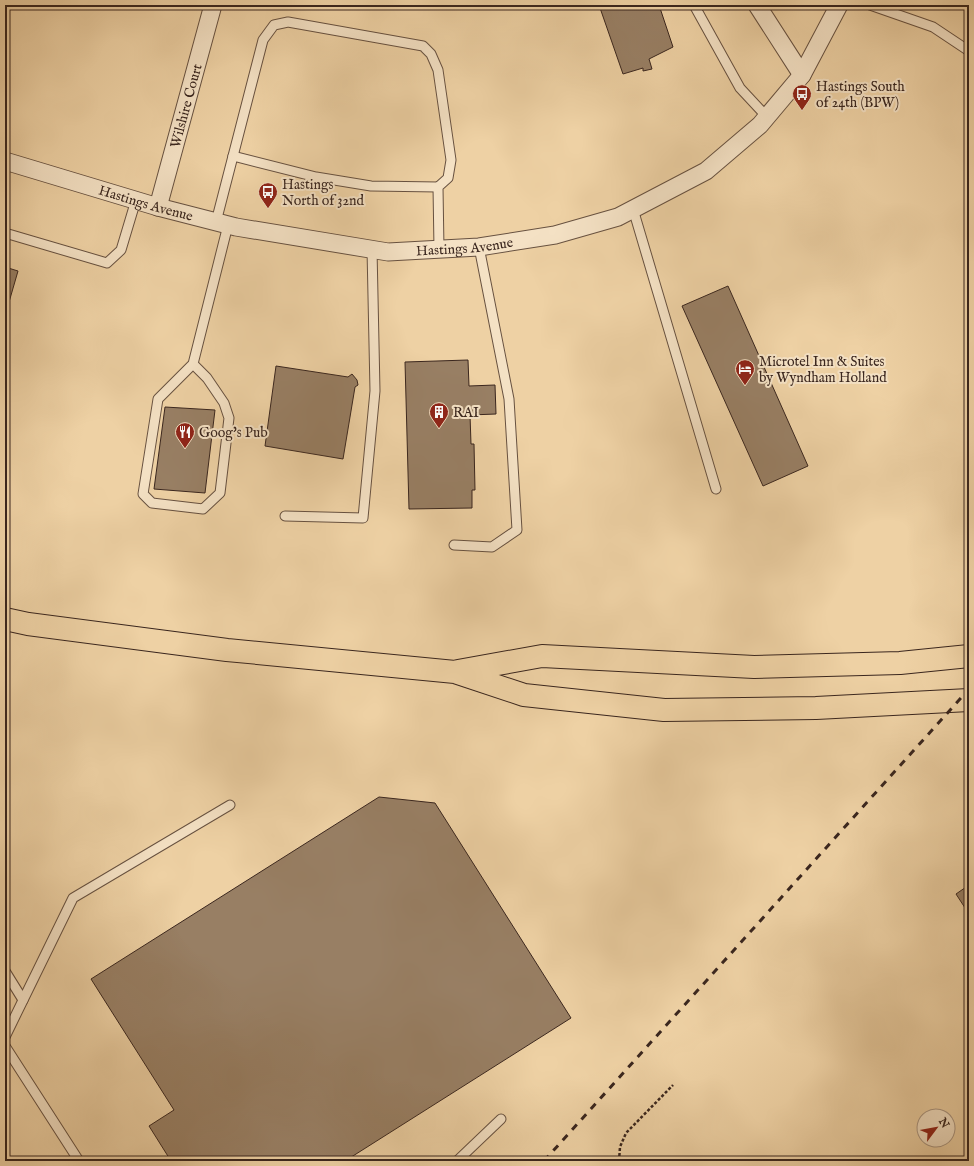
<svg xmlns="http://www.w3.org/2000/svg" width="974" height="1166" font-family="'IM FELL English',serif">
<rect width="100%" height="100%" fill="#eed1a4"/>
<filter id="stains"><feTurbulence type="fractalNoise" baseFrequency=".005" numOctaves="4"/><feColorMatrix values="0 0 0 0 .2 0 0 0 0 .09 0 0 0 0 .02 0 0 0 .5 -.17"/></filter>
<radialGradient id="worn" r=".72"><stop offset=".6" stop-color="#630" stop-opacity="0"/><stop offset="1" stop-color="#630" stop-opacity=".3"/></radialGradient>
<!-- building -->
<g fill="#987f64" stroke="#3a261e">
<path d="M 599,5 L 659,5 L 673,47 L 649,59 L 652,69 L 643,71 L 643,68 L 623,74 Z"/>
<path d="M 5,267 L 18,271 L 5,316 Z"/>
<path d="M 728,286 L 808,466 L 763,486 L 682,306 Z"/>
<path d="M 468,360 L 469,386 L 495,385 L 496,414 L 470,415 L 471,444 L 474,444 L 475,490 L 472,490 L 472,508 L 409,509 L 405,362 Z"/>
<path d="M 276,366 L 348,377 L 352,374 L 357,380 L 358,385 L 355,387 L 343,459 L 265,446 Z"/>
<path d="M 165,407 L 215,410 L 205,493 L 154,489 Z"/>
<path d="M 379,797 L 435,803 L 571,1018 L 345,1161 L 171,1161 L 149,1126 L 174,1110 L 91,979 Z"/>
<path d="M 969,885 L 969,914 L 956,894 Z"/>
</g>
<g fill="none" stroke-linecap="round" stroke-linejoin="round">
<!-- lane casing -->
<g stroke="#675140" stroke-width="11">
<g id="lane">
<path d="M 694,5 L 740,88 L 767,117"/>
<path d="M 870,5 L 933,27 L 969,51"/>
<path d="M 233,156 L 316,177 L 371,186 L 438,187"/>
<path d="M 633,209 L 716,489"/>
<path d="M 216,222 L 263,40 L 274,25 L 288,22 L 423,46 L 431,54 L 438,70 L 451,160 L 448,178 L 438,187 L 439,249"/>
<path d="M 5,233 L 107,263 L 121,250 L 136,200"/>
<path d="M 193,364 L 207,378 L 224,403 L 229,418 L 220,493 L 203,509 L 152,503 L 143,494 L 158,399 L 193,364 L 228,225"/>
<path d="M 285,516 L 363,518 L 375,391 L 372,249"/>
<path d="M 454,545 L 492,547 L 517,530 L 509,399 L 479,247"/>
<path d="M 5,971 L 23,1000"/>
<path d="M 5,1037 L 73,898 L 230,805"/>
<path d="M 5,1046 L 79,1161"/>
<path d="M 457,1161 L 501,1119"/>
</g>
</g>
<!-- street casing -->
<g stroke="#675140" stroke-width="19">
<g id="street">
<path d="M 757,5 L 802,75"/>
<path id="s1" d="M 5,161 L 158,207 L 236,227 L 388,252 L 479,247 L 555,235 L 618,217 L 706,171 L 760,125 L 802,75 L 839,5"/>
<path id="s2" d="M 158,207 L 213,5"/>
</g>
</g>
<!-- highway casing -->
<g stroke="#3a261e" stroke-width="24">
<g id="highway">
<path d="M 5,619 L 28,624 L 227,650 L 455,672 L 524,695 L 664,710 L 816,708 L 969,700"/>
<path d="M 458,671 L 542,656 L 754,667 L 900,663 L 969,656"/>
</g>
</g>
<!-- path -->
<path stroke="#3a261e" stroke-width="2.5" stroke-dasharray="3 2" stroke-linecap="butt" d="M 619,1161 L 620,1147 L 626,1133 L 673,1085"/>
<!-- lane -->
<use href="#lane" stroke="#f4e1c4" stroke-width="9"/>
<!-- street -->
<use href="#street" stroke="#f4e1c4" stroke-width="17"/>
<!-- highway -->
<use href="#highway" stroke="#eed1a4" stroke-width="22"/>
<!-- rail -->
<path stroke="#3a261e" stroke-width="3" stroke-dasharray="7 7" stroke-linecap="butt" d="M 544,1161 L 969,689"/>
</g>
<!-- icons -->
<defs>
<g id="bus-pin" transform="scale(1)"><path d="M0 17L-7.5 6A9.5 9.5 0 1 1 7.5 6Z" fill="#8f2418" stroke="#f4e1c4"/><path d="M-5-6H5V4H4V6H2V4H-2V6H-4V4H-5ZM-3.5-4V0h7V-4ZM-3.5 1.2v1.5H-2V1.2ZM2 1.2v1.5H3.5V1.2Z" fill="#fff"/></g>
<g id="hotel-pin" transform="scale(1)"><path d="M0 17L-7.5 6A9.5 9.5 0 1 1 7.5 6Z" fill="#8f2418" stroke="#f4e1c4"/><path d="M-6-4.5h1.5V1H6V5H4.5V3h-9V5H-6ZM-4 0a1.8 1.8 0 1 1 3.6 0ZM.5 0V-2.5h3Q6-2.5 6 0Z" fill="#fff"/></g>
<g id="building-pin" transform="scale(1)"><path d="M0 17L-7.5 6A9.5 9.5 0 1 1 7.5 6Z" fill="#8f2418" stroke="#f4e1c4"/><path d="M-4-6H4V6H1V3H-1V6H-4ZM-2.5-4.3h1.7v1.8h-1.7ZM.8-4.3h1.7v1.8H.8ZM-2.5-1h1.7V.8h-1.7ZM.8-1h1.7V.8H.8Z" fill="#fff"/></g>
<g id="restaurant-pin" transform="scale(1)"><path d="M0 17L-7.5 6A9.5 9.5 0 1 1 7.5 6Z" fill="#8f2418" stroke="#f4e1c4"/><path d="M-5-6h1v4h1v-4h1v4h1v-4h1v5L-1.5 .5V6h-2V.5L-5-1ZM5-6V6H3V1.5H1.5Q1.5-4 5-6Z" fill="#fff"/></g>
</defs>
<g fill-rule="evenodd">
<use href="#bus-pin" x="802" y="94"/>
<use href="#bus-pin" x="268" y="192"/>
<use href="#hotel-pin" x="745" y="369"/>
<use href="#building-pin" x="439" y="412"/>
<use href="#restaurant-pin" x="185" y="432"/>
</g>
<g text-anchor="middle" stroke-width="4" stroke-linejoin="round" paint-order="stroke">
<!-- poi labels -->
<g font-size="14" fill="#3a261e" stroke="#f4e1c4" text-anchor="start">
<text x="816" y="91">Hastings South<tspan x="816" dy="16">of 24th (BPW)</tspan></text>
<text x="282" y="189">Hastings<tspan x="282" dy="16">North of 32nd</tspan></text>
<text x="759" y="366">Microtel Inn &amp; Suites<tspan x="759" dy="16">by Wyndham Holland</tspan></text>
<text x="453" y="417">RAI</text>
<text x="199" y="437">Goog's Pub</text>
</g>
<!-- street labels -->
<g font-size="14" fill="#3a261e" stroke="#f4e1c4">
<text dy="5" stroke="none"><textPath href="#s2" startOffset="105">Wilshire Court</textPath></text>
<text dy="5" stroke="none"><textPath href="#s1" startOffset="147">Hastings Avenue</textPath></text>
<text dy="5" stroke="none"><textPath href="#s1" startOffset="471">Hastings Avenue</textPath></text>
</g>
</g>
<!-- margin -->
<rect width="974" height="1166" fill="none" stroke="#eed1a4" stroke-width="20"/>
<rect x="6" y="6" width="962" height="1154" fill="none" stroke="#3a261e" stroke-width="2"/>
<rect x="10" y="10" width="954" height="1146" fill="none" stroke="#3a261e"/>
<!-- north arrow -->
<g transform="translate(936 1128) rotate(58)"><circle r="19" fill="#f4e1c4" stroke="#aa9682"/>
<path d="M0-3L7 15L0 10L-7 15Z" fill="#8f2418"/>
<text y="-6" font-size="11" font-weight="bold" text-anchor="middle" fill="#3a261e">N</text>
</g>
<rect width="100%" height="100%" filter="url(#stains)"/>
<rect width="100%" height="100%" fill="url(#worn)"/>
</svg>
